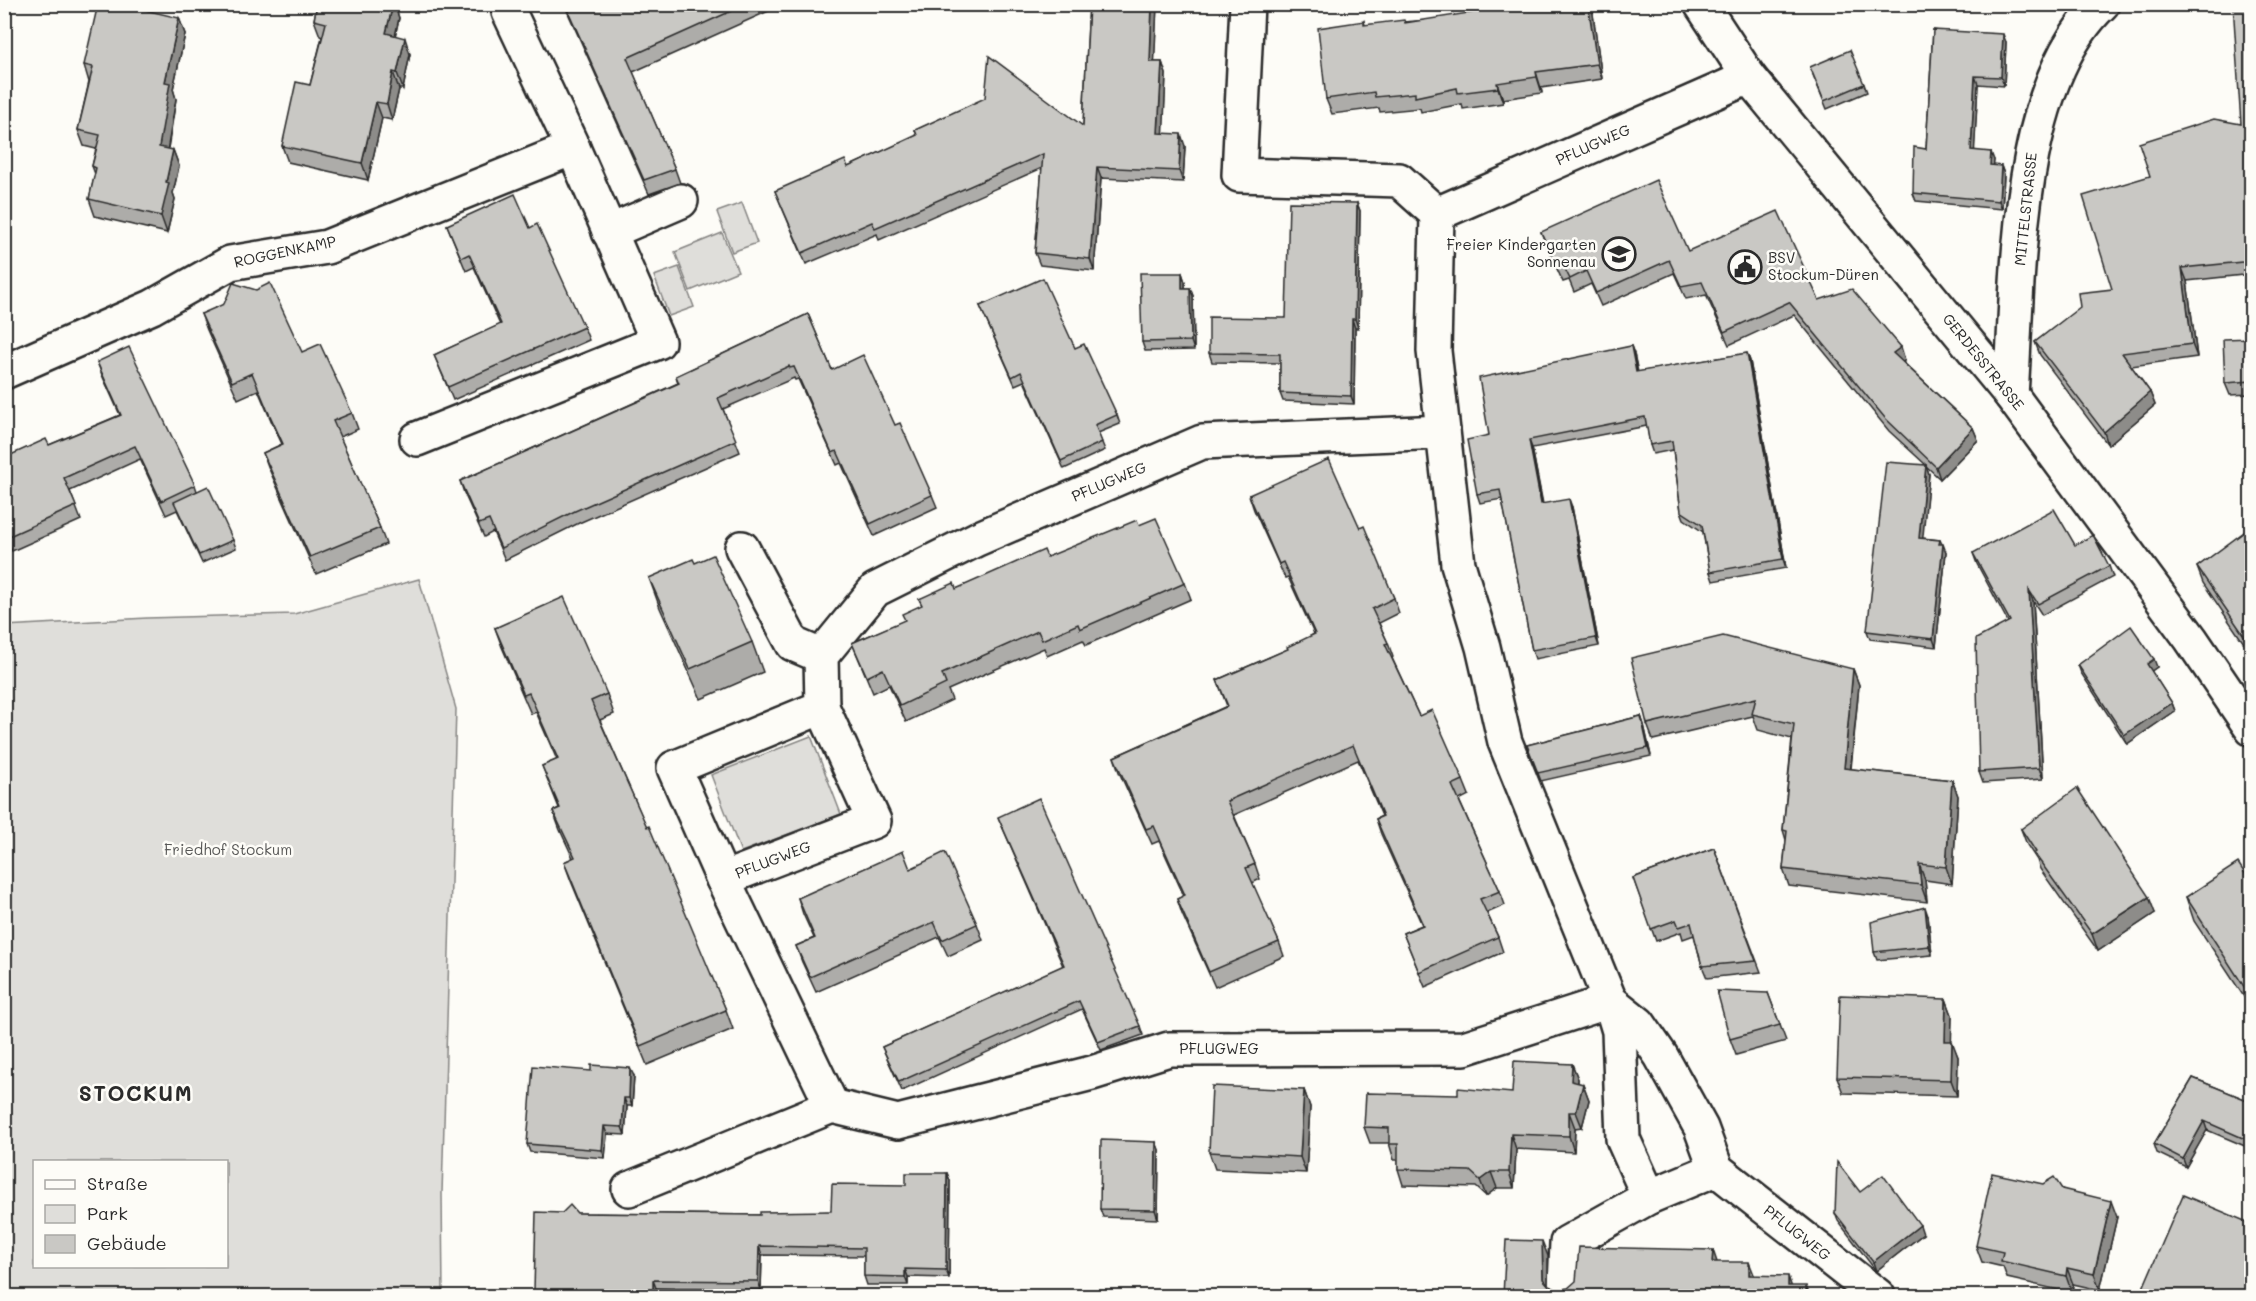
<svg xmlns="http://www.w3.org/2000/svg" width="2256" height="1301" font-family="Mali,sans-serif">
<rect width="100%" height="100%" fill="#fdfcf7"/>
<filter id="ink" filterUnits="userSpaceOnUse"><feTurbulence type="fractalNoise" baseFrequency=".0167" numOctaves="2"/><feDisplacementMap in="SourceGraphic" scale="12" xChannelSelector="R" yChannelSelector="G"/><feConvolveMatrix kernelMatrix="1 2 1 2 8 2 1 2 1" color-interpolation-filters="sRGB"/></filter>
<g filter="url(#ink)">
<!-- green -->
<g fill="#dfdeda" stroke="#858482" stroke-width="1.5" fill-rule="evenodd">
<path d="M 742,203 L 757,243 L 732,252 L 717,212 Z"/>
<path d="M 722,233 L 738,271 L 690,291 L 675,252 Z"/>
<path d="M 679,267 L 694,307 L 669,316 L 654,276 Z"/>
<path d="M 419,579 L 456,709 L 442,1193 L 443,1296 L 5,1296 L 5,626 L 147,618 L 294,614 ZM 34,1162 L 226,1162 L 226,1266 L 34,1266 Z"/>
<path d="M 811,736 L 841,814 L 741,852 L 711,775 Z"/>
</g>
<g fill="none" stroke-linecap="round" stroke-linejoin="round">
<!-- minor casing -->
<g stroke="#2b2b2b" stroke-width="38">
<g id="minor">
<path d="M 509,4 L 509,12 L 573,148"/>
<path d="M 1247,4 L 1239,175 L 1399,180 L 1437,214"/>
<path d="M 1701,4 L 1749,77 L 2011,395 L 2191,639 L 2252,729"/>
<path d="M 609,232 L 681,201"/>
<path d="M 4,372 L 152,307 L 230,263 L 327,247 L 573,148 L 658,342 L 417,439"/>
<path d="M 2011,395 C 2019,281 2013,89 2102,4"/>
<path d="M 742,548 L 793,644 L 821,656"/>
<path d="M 723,879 L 874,821 L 822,707"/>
<path d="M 1610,1001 L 1639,1024 L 1661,1056 L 1701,1128 L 1716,1169 L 1878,1296"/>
<path d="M 1610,1001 L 1619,1031 L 1623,1139 L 1649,1197 L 1716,1169"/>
<path d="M 832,1106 L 723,879 L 674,768 L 822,707 L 821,656 L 875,590 L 977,539 L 1202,442 L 1443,432"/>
<path d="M 629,1189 L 832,1106 L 898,1122 L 1092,1073 L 1169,1049 L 1464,1048 L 1610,1001 L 1505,742 L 1483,647 L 1458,564 L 1434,351 L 1437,214 L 1749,77"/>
<path d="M 1565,1286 L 1567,1243 L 1649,1197"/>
</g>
</g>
<!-- minor -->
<use href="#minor" stroke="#fdfcf7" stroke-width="33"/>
</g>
<!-- wall -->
<g fill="#adaca9" stroke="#2b2b2b" stroke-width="1.5">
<path d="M 317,4 L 394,4 L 399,18 L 395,36 L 410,54 L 403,89 L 399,89 L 392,120 L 382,118 L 368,180 L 288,162 L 282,146 L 310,85 L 322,37 L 320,36 L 314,20 Z"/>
<path d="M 564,4 L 784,4 L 633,72 L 675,169 L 680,183 L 649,194 Z"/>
<path d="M 1089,4 L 1157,4 L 1154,62 L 1162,62 L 1166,74 L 1163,133 L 1185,146 L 1183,182 L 1101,178 L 1094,271 L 1040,265 L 1035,253 L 1042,168 L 879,240 L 877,234 L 806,264 L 775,191 L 848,167 L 917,136 L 915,130 L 1083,126 Z"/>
<path d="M 2252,4 L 2252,274 L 2187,281 L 2197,357 L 2131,366 L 2150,392 L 2155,405 L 2108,445 L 2040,355 L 2035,342 L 2112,289 L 2150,176 L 2241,124 Z"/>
<path d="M 1592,7 L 1602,79 L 1541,88 L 1542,93 L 1503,99 L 1503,103 L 1463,109 L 1462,104 L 1421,112 L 1420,108 L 1380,112 L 1379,108 L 1332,114 L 1326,99 L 1364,21 L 1365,25 Z"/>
<path d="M 179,18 L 185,34 L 173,89 L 176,99 L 168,149 L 173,150 L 179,166 L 173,193 L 175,199 L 167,233 L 95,216 L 89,199 L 95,174 L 92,166 L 96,149 L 84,146 L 78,130 L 89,82 L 84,65 Z"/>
<path d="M 1933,30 L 2006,42 L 2004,86 L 1978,84 L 1974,150 L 1994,160 L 1993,165 L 2001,166 L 2004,174 L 2002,209 L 1916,201 L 1913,193 L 1926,149 Z"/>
<path d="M 1813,75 L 1864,84 L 1867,92 L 1827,109 Z"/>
<path d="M 1357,203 L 1360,211 L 1358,328 L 1355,328 L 1354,404 L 1283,401 L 1280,393 L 1280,363 L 1212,362 L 1209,353 L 1286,318 Z"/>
<path d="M 447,225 L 530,228 L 584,327 L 589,340 L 453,400 L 434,355 L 500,325 L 474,267 L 466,271 Z"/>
<path d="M 1541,232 L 1688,251 L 1819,300 L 1905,360 L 1903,362 L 1973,428 L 1978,440 L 1940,479 L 1926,466 L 1929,474 L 1922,538 L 1940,540 L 1946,552 L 1936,647 L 1870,639 L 1867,631 L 1926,465 L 1889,431 L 1794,315 L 1729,345 L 1706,295 L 1686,299 L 1674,273 L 1601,306 L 1591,284 L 1574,292 L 1569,280 L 1563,282 L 1546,245 Z"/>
<path d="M 1182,273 L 1185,282 L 1185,288 L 1190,288 L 1193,296 L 1194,350 L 1145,351 L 1142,342 Z"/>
<path d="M 980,306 L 1075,348 L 1117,415 L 1120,424 L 1098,433 L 1105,450 L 1064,469 L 1024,381 L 1015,385 Z"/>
<path d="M 201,314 L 302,352 L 352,413 L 358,429 L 340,437 L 380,528 L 386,544 L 316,574 L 269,469 L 263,453 L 282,444 L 273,425 L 258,390 L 238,399 L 207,330 Z"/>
<path d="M 808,314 L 832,370 L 895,425 L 932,495 L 937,507 L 874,536 L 841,463 L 837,465 L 798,379 L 795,380 L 794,378 L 723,409 L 740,452 L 579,523 L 505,560 L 493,532 L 484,537 L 464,493 L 460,481 L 678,383 L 676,376 Z"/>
<path d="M 2252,338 L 2252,394 L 2230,395 L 2225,383 Z"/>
<path d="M 1631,346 L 1634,354 L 1638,372 L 1747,353 L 1750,361 L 1786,568 L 1713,581 L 1710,572 L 1703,532 L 1684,519 L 1681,511 L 1673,450 L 1653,454 L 1650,445 L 1647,426 L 1532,448 L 1543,504 L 1572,507 L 1599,646 L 1535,659 L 1532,650 L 1502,499 L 1480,503 L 1477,494 L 1489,435 Z"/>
<path d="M 97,362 L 195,485 L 197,491 L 233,540 L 236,548 L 202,563 L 177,510 L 166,515 L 140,459 L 70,491 L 81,520 L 12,551 L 8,544 L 4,546 L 4,458 L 49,445 L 120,415 L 102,375 Z"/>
<path d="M 1249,495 L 1360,528 L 1394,598 L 1399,613 L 1379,623 L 1388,643 L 1393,657 L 1392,658 L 1419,716 L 1463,780 L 1469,795 L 1459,800 L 1500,891 L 1505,905 L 1487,913 L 1498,937 L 1503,952 L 1425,987 L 1403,933 L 1422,925 L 1381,834 L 1376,819 L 1382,816 L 1358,760 L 1234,815 L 1255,864 L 1260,879 L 1252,883 L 1279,942 L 1284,956 L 1215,987 L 1182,914 L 1177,899 L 1184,896 L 1159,841 L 1152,844 L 1119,772 L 1114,757 L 1227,706 L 1217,680 L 1288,649 L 1314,634 L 1288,577 L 1285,578 L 1254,510 Z"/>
<path d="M 1139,525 L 1185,583 L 1191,599 L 1086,645 L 1083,640 L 1047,656 L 1044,648 L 948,690 L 952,700 L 906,722 L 889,685 L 873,693 L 852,643 L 904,621 L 922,605 L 919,599 L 956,589 Z"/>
<path d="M 2252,529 L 2252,655 L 2203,583 L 2197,567 Z"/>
<path d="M 1973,553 L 2109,566 L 2113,577 L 2042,615 L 2033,601 L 2043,779 L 1983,783 L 1979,772 L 2008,622 L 1977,564 Z"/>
<path d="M 649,578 L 752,642 L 763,672 L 701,699 L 660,608 Z"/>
<path d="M 495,628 L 607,694 L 614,714 L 600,720 L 726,1010 L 733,1029 L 647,1065 L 571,881 L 564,862 L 573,858 L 560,830 L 553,811 L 559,808 L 542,766 L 557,760 L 536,712 L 531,714 L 502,647 Z"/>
<path d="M 2078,665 L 2157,667 L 2151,671 L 2172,703 L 2175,711 L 2127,744 L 2081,673 Z"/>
<path d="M 1853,669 L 1859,685 L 1851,769 L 1952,780 L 1958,796 L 1952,884 L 1925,880 L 1927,902 L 1789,886 L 1783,869 L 1786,840 L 1783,830 L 1792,739 L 1758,730 L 1753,716 L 1653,740 L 1647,724 Z"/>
<path d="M 1641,716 L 1644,725 L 1651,756 L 1541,781 L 1527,745 Z"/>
<path d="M 998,817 L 1140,1026 L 1143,1035 L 1101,1050 L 1082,1009 L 902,1091 L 882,1047 L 1063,966 Z"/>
<path d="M 2021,829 L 2155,913 L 2098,951 L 2040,869 L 2037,860 L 2027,845 Z"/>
<path d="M 1714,848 L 1761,972 L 1707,978 L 1702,966 L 1694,935 L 1683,939 L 1681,932 L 1656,941 L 1633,878 Z"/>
<path d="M 910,869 L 977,924 L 983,940 L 948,956 L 939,937 L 816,992 L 802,962 L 796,946 L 814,938 L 803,914 L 798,898 Z"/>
<path d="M 2252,884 L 2252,1009 L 2194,921 L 2186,897 Z"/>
<path d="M 1928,916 L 1932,955 L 1877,960 L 1874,952 Z"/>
<path d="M 1768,993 L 1786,1041 L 1736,1055 L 1730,1039 Z"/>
<path d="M 1946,999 L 1952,1015 L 1951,1041 L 1958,1057 L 1957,1096 L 1843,1093 L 1837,1077 Z"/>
<path d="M 1572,1064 L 1578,1079 L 1578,1083 L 1583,1084 L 1589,1100 L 1582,1127 L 1575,1128 L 1574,1152 L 1516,1149 L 1514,1188 L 1497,1188 L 1486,1196 L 1476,1187 L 1403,1185 L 1398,1169 L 1398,1160 L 1394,1160 L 1389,1143 L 1370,1143 L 1364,1127 L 1458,1095 L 1512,1093 Z"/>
<path d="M 634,1076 L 632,1106 L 627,1106 L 625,1135 L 607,1134 L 605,1158 L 530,1152 L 527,1144 Z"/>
<path d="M 2193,1078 L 2252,1102 L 2252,1149 L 2207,1130 L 2186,1167 L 2157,1153 L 2154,1144 Z"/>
<path d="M 1304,1090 L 1310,1107 L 1306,1173 L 1215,1169 L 1209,1152 Z"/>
<path d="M 1156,1142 L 1159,1150 L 1158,1219 L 1103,1217 L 1100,1209 Z"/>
<path d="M 947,1173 L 950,1181 L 949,1278 L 908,1277 L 908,1285 L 867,1285 L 864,1276 L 864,1256 L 762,1255 L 761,1290 L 656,1288 L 656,1296 L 535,1296 L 534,1291 L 577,1213 L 760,1215 L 831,1211 L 906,1185 Z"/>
<path d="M 2062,1189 L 2117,1217 L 2100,1290 L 2073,1284 L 2072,1293 L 2007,1278 L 2003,1267 L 1982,1262 L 1976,1246 Z"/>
<path d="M 1835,1213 L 1923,1234 L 1876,1271 L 1838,1221 Z"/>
</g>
<!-- shaded-wall -->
<g fill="#8d8c89" stroke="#2b2b2b" stroke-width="1.5">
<path d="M 393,4 L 394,4 L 399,18 L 392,50 L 386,33 Z"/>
<path d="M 1152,4 L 1157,4 L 1154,73 L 1150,62 Z"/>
<path d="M 1588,4 L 1591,4 L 1592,7 L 1602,79 L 1597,64 Z"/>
<path d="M 179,18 L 185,34 L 173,89 L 176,99 L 165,163 L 159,147 L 165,82 Z"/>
<path d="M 2003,34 L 2006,42 L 2004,86 L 2001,77 Z"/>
<path d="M 405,38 L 410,54 L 403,89 L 397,73 Z"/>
<path d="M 1162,62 L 1166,74 L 1163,145 L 1158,133 Z"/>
<path d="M 393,72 L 399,89 L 392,120 L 387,104 Z"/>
<path d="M 1536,72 L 1541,88 L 1542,93 L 1537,77 Z"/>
<path d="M 1975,76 L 1978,84 L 1974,159 L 1971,150 Z"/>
<path d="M 1497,83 L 1503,99 L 1503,103 L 1498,88 Z"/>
<path d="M 376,102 L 382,118 L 368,180 L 362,163 Z"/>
<path d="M 1181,134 L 1185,146 L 1183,182 L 1179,171 Z"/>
<path d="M 173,150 L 179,166 L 173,193 L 175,199 L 167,233 L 161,216 L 166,182 Z"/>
<path d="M 1991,152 L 1994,160 L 1993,174 L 1990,165 Z"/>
<path d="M 2001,166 L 2004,174 L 2002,209 L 1999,201 Z"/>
<path d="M 1097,167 L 1101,178 L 1094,271 L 1090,259 Z"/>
<path d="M 1357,203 L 1360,211 L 1358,328 L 1355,319 Z"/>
<path d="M 2182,268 L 2187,281 L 2197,357 L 2192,344 Z"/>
<path d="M 1182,273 L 1185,282 L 1185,296 L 1182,288 Z"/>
<path d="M 1190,288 L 1193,296 L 1194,350 L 1191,341 Z"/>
<path d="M 1352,319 L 1355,328 L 1354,404 L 1351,396 Z"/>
<path d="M 1631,346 L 1634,354 L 1639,381 L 1636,372 Z"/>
<path d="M 1901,347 L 1905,360 L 1898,366 L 1893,353 Z"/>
<path d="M 1747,353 L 1750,361 L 1786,568 L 1783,559 Z"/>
<path d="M 2150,392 L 2155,405 L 2108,445 L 2104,432 Z"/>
<path d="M 1973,428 L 1978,440 L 1940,479 L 1936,467 Z"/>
<path d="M 1529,440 L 1532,448 L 1544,512 L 1541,504 Z"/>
<path d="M 1926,465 L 1929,474 L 1922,546 L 1919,538 Z"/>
<path d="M 1569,499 L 1572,507 L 1599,646 L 1596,638 Z"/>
<path d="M 1943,544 L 1946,552 L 1936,647 L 1933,639 Z"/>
<path d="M 2029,590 L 2033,601 L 2043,779 L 2039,768 Z"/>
<path d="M 2154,659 L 2157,667 L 2150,672 L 2147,664 Z"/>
<path d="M 1853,669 L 1859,685 L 1849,784 L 1844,768 Z"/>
<path d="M 2172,703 L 2175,711 L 2127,744 L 2124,735 Z"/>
<path d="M 1641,716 L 1644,725 L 1651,756 L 1648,748 Z"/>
<path d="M 1952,780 L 1958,796 L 1952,884 L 1946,867 Z"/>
<path d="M 1919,864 L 1925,880 L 1927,902 L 1921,885 Z"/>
<path d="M 2149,897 L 2155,913 L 2098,951 L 2092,934 Z"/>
<path d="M 1925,907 L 1928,916 L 1932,955 L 1929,946 Z"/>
<path d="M 1946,999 L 1952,1015 L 1951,1057 L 1945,1041 Z"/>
<path d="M 1952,1041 L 1958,1057 L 1957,1096 L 1951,1080 Z"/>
<path d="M 1572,1064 L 1578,1079 L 1577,1097 L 1571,1081 Z"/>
<path d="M 630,1068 L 634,1076 L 632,1106 L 629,1098 Z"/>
<path d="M 1583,1084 L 1589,1100 L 1582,1127 L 1576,1112 Z"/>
<path d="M 1304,1090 L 1310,1107 L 1306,1173 L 1300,1157 Z"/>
<path d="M 624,1098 L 627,1106 L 625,1135 L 622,1127 Z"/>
<path d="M 1569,1112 L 1575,1128 L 1574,1152 L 1569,1136 Z"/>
<path d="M 2204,1121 L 2207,1130 L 2186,1167 L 2183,1159 Z"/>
<path d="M 604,1126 L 607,1134 L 605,1158 L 602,1150 Z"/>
<path d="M 1511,1134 L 1516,1149 L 1514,1188 L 1509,1172 Z"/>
<path d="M 1156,1142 L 1159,1150 L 1158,1219 L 1155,1210 Z"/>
<path d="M 1491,1172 L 1497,1188 L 1486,1196 L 1480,1180 Z"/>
<path d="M 947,1173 L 950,1181 L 949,1278 L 946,1270 Z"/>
<path d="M 2111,1201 L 2117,1217 L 2100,1290 L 2094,1274 Z"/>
<path d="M 1920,1225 L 1923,1234 L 1876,1271 L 1873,1262 Z"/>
<path d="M 1542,1241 L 1548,1256 L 1548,1294 L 1543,1279 Z"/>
<path d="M 759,1246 L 762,1255 L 761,1290 L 758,1281 Z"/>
<path d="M 1713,1250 L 1718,1265 L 1712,1262 Z"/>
<path d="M 1749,1262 L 1755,1277 L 1749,1275 Z"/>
<path d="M 2067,1268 L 2073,1284 L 2072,1293 L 2066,1276 Z"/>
<path d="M 905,1269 L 908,1277 L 908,1285 L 905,1277 Z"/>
<path d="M 1788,1276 L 1793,1291 L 1788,1286 Z"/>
<path d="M 653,1280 L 656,1288 L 656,1296 L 655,1296 L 653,1292 Z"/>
<path d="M 1806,1286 L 1810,1296 L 1806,1296 Z"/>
</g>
<!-- building -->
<g fill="#c9c8c4" stroke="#2b2b2b" stroke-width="1.5">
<path d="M 98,4 L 120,4 L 179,18 L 165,82 L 170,83 L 159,147 L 173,150 L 166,182 L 169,183 L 161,216 L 89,199 L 96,168 L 92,166 L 100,135 L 78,130 L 93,67 L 84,65 Z"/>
<path d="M 317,4 L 393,4 L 386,33 L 405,38 L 397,73 L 393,72 L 387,104 L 376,102 L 362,163 L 282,146 L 296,82 L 310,85 L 326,23 L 314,20 Z"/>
<path d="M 565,4 L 747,4 L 627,58 L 675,169 L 644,180 Z"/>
<path d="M 1089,4 L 1152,4 L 1150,62 L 1162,62 L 1158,133 L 1181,134 L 1179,171 L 1097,167 L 1090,259 L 1035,253 L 1043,154 L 875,228 L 872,222 L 802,253 L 775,191 L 845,160 L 848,167 L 917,135 L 915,130 L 985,98 L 989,56 L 1083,126 Z"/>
<path d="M 1526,4 L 1588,4 L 1597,64 L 1536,72 L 1537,77 L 1497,83 L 1498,88 L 1458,93 L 1457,88 L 1415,97 L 1415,93 L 1375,97 L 1374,92 L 1326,99 L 1318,28 L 1364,21 L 1364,25 L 1404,20 L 1405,23 Z"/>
<path d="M 2233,4 L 2252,4 L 2252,261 L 2182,268 L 2192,344 L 2122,353 L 2150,392 L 2104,432 L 2035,342 L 2080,307 L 2078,293 L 2112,289 L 2083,196 L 2150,176 L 2139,143 L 2214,119 L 2241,124 Z"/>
<path d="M 1933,30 L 2003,34 L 2001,77 L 1975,76 L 1971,150 L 1991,152 L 1990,165 L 2001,166 L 1999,201 L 1913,193 L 1914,147 L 1926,149 Z"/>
<path d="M 1850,50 L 1864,84 L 1824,101 L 1810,67 Z"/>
<path d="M 1656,180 L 1688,251 L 1778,211 L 1819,300 L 1852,289 L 1901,347 L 1893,353 L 1973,428 L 1936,467 L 1885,418 L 1789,302 L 1724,332 L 1702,282 L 1681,286 L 1669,260 L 1596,293 L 1586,271 L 1570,279 L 1564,267 L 1558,269 L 1541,232 Z"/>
<path d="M 515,194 L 530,228 L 537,224 L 584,327 L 448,387 L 434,355 L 501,324 L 469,254 L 461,258 L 447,225 Z"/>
<path d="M 1289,202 L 1357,203 L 1355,319 L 1352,319 L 1351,396 L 1280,393 L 1280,354 L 1209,353 L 1209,317 L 1286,318 Z"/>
<path d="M 1140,273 L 1182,273 L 1182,288 L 1190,288 L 1191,341 L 1142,342 Z"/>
<path d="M 1043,278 L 1075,348 L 1084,344 L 1117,415 L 1095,425 L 1102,442 L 1061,461 L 1021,372 L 1012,377 L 980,306 Z"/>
<path d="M 233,283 L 256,290 L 270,283 L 302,352 L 320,344 L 352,413 L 333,421 L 380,528 L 310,557 L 263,453 L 283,444 L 267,409 L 252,373 L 232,382 L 201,314 L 224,304 Z"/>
<path d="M 808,314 L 832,370 L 863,355 L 895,425 L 900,423 L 932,495 L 870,524 L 837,451 L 832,453 L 794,367 L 790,368 L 789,366 L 718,398 L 736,440 L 575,511 L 501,548 L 489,520 L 479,524 L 460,481 L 679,383 L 676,376 Z"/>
<path d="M 2252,338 L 2252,381 L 2225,383 L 2223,339 Z"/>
<path d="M 1631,346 L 1636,372 L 1747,353 L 1783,559 L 1710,572 L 1702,525 L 1681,511 L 1672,441 L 1650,445 L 1645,417 L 1529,440 L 1541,504 L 1569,499 L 1596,638 L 1532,650 L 1500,490 L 1477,494 L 1467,440 L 1489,435 L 1479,378 Z"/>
<path d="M 129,347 L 195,485 L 161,501 L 135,446 L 64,478 L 76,506 L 7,537 L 4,533 L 4,458 L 46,439 L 49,445 L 121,415 L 97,362 Z"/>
<path d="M 1329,459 L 1360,528 L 1364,526 L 1394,598 L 1372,609 L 1388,643 L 1385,644 L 1419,716 L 1432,710 L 1463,780 L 1452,785 L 1500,891 L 1480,899 L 1498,937 L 1419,972 L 1403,933 L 1423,925 L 1376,819 L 1383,816 L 1353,745 L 1227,801 L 1255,864 L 1246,868 L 1279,942 L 1209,972 L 1177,899 L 1185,895 L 1169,860 L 1154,826 L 1146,829 L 1114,757 L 1228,706 L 1217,680 L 1288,649 L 1287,647 L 1315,634 L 1283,562 L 1279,564 L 1249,495 Z"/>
<path d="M 1886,462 L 1926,465 L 1919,538 L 1940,540 L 1939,544 L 1943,544 L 1933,639 L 1867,631 Z"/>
<path d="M 208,486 L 233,540 L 199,555 L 174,502 Z"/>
<path d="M 2054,509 L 2075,545 L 2093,535 L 2109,566 L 2038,604 L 2029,590 L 2039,768 L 1979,772 L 1976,639 L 2010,621 L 1973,553 Z"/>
<path d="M 1156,518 L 1185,583 L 1080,629 L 1078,624 L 1042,640 L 1038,631 L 942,674 L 946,684 L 900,706 L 883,669 L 867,677 L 852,643 L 905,620 L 902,614 L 922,605 L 919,599 L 954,583 L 956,589 L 1044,550 L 1047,557 L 1137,520 L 1139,525 Z"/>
<path d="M 2251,527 L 2252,529 L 2252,647 L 2197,567 Z"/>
<path d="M 713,555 L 752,642 L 690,669 L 649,578 L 693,559 L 695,563 Z"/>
<path d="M 564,597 L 607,694 L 591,701 L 647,827 L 649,826 L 726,1010 L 640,1046 L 564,862 L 575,857 L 553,811 L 560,808 L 542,766 L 558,759 L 529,693 L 524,695 L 495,628 Z"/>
<path d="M 2131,626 L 2154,659 L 2147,664 L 2172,703 L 2124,735 L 2078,665 Z"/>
<path d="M 1723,636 L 1853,669 L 1844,768 L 1952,780 L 1946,867 L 1919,864 L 1921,885 L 1783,869 L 1787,831 L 1783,830 L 1794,724 L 1752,714 L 1756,698 L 1647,724 L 1631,658 Z"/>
<path d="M 1641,716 L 1648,748 L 1538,773 L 1527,745 Z"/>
<path d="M 2077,788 L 2149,897 L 2092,934 L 2034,853 L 2036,852 L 2021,829 Z"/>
<path d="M 1039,798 L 1140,1026 L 1098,1042 L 1079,1001 L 899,1082 L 882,1047 L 1064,965 L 998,817 Z"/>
<path d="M 1714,848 L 1756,961 L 1702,966 L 1691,923 L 1679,927 L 1676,920 L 1651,929 L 1633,878 Z"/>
<path d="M 903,851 L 910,869 L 945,852 L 977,924 L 942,940 L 934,922 L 810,977 L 796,946 L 815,938 L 798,898 Z"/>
<path d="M 2238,863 L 2252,884 L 2252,999 L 2186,897 Z"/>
<path d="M 1925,907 L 1929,946 L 1874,952 L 1871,922 Z"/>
<path d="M 1717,991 L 1768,993 L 1780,1025 L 1730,1039 Z"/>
<path d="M 1840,995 L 1946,999 L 1945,1041 L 1952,1041 L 1951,1080 L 1837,1077 Z"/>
<path d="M 1514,1061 L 1572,1064 L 1571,1081 L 1583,1084 L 1576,1112 L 1569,1112 L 1569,1136 L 1511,1134 L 1509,1172 L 1491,1172 L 1480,1180 L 1470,1171 L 1398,1169 L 1398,1144 L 1389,1144 L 1389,1128 L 1364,1127 L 1366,1093 L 1458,1095 L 1458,1088 L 1512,1093 Z"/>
<path d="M 591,1065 L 630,1068 L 629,1098 L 624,1098 L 622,1127 L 604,1126 L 602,1150 L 527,1144 L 533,1066 L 591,1071 Z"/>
<path d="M 2193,1078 L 2252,1102 L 2252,1142 L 2204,1121 L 2183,1159 L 2154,1144 Z"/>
<path d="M 1212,1086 L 1304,1090 L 1300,1157 L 1209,1152 Z"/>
<path d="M 1101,1140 L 1156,1142 L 1155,1210 L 1100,1209 Z"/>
<path d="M 1837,1162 L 1860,1192 L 1883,1175 L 1920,1225 L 1873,1262 L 1835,1213 Z"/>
<path d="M 906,1173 L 947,1173 L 946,1270 L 905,1269 L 905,1277 L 864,1276 L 864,1248 L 759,1246 L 758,1281 L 653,1280 L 653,1292 L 603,1291 L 603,1296 L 539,1296 L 539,1292 L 534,1291 L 536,1212 L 562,1213 L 570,1205 L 577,1213 L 760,1215 L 760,1212 L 831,1211 L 832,1184 L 906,1185 Z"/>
<path d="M 1992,1173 L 2043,1184 L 2054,1177 L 2062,1189 L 2111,1201 L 2094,1274 L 2067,1268 L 2066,1276 L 2001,1261 L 2003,1252 L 1976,1246 Z"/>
<path d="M 2183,1195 L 2252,1224 L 2252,1296 L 2147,1296 L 2140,1295 Z"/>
<path d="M 1506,1240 L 1542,1241 L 1543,1279 L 1549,1286 L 1558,1290 L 1568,1288 L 1576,1281 L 1579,1247 L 1713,1250 L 1712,1262 L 1749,1262 L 1749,1275 L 1788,1276 L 1788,1286 L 1806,1286 L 1806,1296 L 1503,1296 Z"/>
</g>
</g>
<!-- icons -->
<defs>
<g id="school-ring" transform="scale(1.725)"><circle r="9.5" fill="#fdfcf7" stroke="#2b2b2b" stroke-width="1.5"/><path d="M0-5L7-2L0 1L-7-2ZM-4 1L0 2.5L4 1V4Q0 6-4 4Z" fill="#2b2b2b"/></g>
<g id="civic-ring" transform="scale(1.725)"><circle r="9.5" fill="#fdfcf7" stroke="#2b2b2b" stroke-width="1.5"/><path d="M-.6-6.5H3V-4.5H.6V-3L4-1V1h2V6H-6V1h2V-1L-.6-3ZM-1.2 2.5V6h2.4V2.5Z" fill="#2b2b2b"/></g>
</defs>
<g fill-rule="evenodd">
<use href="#school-ring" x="1619" y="254"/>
<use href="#civic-ring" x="1745" y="267"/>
</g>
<g text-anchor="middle" stroke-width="5" stroke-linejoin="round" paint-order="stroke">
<!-- street labels -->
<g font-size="15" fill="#2b2b2b" stroke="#fdfcf7">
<text transform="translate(1593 145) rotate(-24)" y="5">PFLUGWEG</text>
<text transform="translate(2026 209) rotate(-84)" y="5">MITTELSTRASSE</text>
<text transform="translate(285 252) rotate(-12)" y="5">ROGGENKAMP</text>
<text transform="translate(1983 362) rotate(51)" y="5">GERDESSTRASSE</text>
<text transform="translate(1109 482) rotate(-23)" y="5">PFLUGWEG</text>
<text transform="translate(773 860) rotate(-21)" y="5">PFLUGWEG</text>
<text x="1219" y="1054">PFLUGWEG</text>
<text transform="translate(1797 1233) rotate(38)" y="5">PFLUGWEG</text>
</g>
<!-- poi labels -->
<g font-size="15" fill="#2b2b2b" stroke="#fdfcf7" text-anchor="end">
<text x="1596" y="250">Freier Kindergarten<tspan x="1596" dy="17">Sonnenau</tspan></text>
<text x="1768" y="263" text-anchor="start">BSV<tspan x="1768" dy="17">Stockum-Düren</tspan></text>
</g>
<!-- park labels -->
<g font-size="15" fill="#585857" stroke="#fdfcf7">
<text x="228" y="855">Friedhof Stockum</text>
</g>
<!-- district labels -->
<g font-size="21" font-weight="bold" letter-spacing="1.5" fill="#2b2b2b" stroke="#fdfcf7">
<text x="136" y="1101">STOCKUM</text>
</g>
</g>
<!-- margin -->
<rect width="2256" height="1301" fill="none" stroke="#fdfcf7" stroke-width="24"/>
<rect x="12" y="12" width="2232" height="1277" fill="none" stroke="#2b2b2b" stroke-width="2" filter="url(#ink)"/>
<!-- legend -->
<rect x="33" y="1160" width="195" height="108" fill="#fdfcf7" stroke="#a9a8a5" stroke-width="1.5"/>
<rect x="45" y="1180" width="30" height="9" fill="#fdfcf7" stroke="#a9a8a5" stroke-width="1.5"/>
<text x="87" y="1190" font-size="18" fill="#2b2b2b">Straße</text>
<rect x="45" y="1205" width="30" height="18" fill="#dfdeda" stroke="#a9a8a5" stroke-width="1.5"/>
<text x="87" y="1220" font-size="18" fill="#2b2b2b">Park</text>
<rect x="45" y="1235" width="30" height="18" fill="#c9c8c4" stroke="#a9a8a5" stroke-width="1.5"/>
<text x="87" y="1250" font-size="18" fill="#2b2b2b">Gebäude</text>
</svg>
